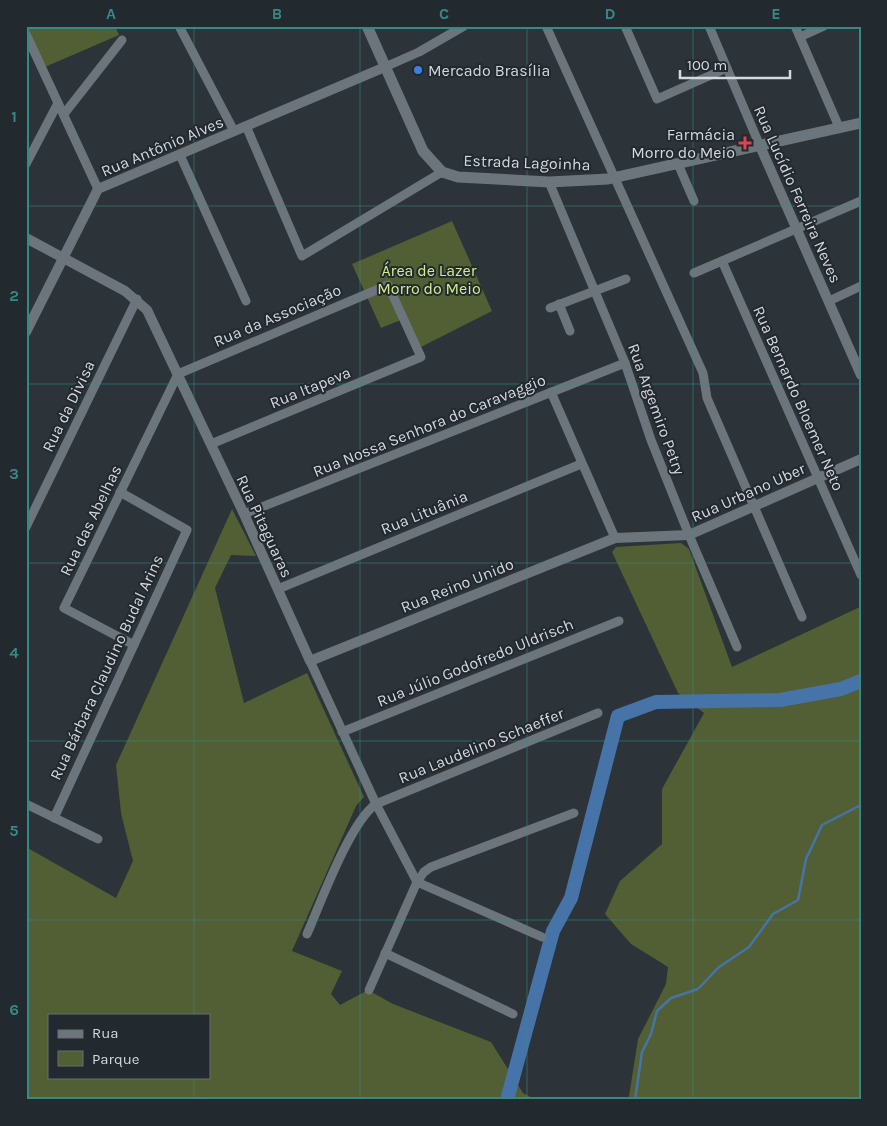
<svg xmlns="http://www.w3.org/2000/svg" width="887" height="1126" font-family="Karla,sans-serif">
<rect width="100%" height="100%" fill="#2c3339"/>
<!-- green -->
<g fill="#525e33" fill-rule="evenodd">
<path d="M 27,26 L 115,26 L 119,35 L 45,67 Z"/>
<path d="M 452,221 L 492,311 L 421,347 L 406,318 L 381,328 L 352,264 Z"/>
<path d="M 232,509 L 256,556 L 231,555 L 215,588 L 244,703 L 307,673 L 364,797 L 356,806 L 292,951 L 342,971 L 331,994 L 340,1005 L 368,990 L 393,1004 L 491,1042 L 523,1093 L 536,1100 L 26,1100 L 26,847 L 116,898 L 133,861 L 121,813 L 116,765 ZM 49,1015 L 209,1015 L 209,1077 L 49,1077 Z"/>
<path d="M 681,543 L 689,549 L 732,667 L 860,607 L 861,610 L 861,1100 L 626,1100 L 629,1096 L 638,1039 L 666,984 L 668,967 L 631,944 L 605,914 L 620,881 L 662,844 L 662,789 L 704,713 L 678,693 L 612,552 L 616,547 Z"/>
</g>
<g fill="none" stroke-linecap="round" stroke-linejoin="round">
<!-- stream -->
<path stroke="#4674a9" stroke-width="2.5" d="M 635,1100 L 642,1052 L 651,1034 L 657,1011 L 671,998 L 698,989 L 719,967 L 749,947 L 773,914 L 798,900 L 806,859 L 822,825 L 861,805"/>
<!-- river -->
<path stroke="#4674a9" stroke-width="14" d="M 507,1100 L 553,931 L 571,898 L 618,716 L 656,702 L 780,700 L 841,689 L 861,681"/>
<!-- minor -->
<g stroke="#6d757c" stroke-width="9">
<path d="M 179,26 L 234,131"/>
<path d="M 546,26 L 703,373 L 707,398 L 802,617"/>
<path d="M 625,26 L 657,99 L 727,68"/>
<path d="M 709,26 L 760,146"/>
<path d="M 795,26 L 839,127"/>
<path d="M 26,34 L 98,189"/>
<path d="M 800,37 L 824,26"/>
<path d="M 385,67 L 419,52 L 464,26"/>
<path d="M 64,114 L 122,40"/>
<path d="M 246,126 L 302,256 L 442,172"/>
<path d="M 180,155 L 246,301"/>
<path d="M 26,164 L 58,103"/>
<path d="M 678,164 L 694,201"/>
<path d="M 549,182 L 625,363 L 651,440 L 689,535 L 737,647"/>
<path d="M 722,261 L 861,575"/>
<path d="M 694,273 L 861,201"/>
<path d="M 829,301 L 861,286"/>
<path d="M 559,304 L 570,331"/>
<path d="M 550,308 L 626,279"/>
<path d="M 551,392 L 615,538"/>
<path d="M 244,514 L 625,363"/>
<path d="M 26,527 L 137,299"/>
<path d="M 278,589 L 581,464"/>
<path d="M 134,645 L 64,608 L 178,374 L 388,285 L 421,357 L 211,444"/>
<path d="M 310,661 L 376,804 L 417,882"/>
<path d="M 342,732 L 619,621"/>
<path d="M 26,804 L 98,839"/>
<path d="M 54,818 L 187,530 L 120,492"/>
<path d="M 417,882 L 542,937"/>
<path d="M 307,934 C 321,902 350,822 376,804 L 598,713"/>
<path d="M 385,953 L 513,1014"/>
<path d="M 369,990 L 417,882 L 424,872 L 431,867 L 574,813"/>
</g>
<!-- tertiary -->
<g stroke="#6d757c" stroke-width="10">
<path d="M 760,146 L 861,375"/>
<path d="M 26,238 L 125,291 L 147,310 L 244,514 L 310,661 L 615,538 L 689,535 L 861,459"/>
<path d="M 26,332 L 98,189 L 385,67"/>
</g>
<!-- secondary -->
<path stroke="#6d757c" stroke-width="11" d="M 367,26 L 423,151 L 442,172 L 458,177 L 549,182 L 608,179 L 861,123"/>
</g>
<!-- grid -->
<path fill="none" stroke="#378a84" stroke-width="1" stroke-opacity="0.55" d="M 194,26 L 194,1015M 360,26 L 360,1100M 527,26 L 527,1100M 693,26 L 693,1100M 26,206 L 861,206M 26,384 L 861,384M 26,563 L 861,563M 26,741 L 861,741M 26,920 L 861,920M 194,1077 L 194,1100"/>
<!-- markers -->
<circle fill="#3f7fe0" stroke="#22292f" stroke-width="2" cx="418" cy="70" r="5"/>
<path fill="#e0444e" stroke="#22292f" stroke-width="2" d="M742.5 135.5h5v5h5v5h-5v5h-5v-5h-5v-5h5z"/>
<g text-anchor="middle" stroke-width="4" stroke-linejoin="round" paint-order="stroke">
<!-- poi labels -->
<g font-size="16" fill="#d5d9dd" stroke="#22292f" text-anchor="start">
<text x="428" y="76">Mercado Brasília</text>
<text x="735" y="140" text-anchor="end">Farmácia<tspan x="735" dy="18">Morro do Meio</tspan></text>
</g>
<!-- street labels -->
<g font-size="16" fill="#d5d9dd" stroke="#22292f">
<text transform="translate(162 146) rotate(-23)" y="6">Rua Antônio Alves</text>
<text transform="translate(527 162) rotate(2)" y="6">Estrada Lagoinha</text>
<text transform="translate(798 194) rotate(66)" y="6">Rua Lucídio Ferreira Neves</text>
<text transform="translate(277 315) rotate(-23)" y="6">Rua da Associação</text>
<text transform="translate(310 387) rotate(-22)" y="6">Rua Itapeva</text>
<text transform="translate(799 398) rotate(66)" y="6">Rua Bernardo Bloemer Neto</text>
<text transform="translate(68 406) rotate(-64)" y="6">Rua da Divisa</text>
<text transform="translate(657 409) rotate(70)" y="6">Rua Argemiro Petry</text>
<text transform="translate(429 425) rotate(-22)" y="6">Rua Nossa Senhora do Caravaggio</text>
<text transform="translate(748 492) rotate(-24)" y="6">Rua Urbano Uber</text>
<text transform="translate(424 512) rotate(-22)" y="6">Rua Lituânia</text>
<text transform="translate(90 520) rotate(-64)" y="6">Rua das Abelhas</text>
<text transform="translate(265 526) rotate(65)" y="6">Rua Pitaguaras</text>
<text transform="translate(457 585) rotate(-22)" y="6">Rua Reino Unido</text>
<text transform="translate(475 662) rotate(-22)" y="6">Rua Júlio Godofredo Uldrisch</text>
<text transform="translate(106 667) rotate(-65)" y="6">Rua Bárbara Claudino Budal Arins</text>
<text transform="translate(481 745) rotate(-22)" y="6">Rua Laudelino Schaeffer</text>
</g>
<!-- park labels -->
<g font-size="16" fill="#d2ed8a" stroke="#22292f">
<text x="429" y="276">Área de Lazer<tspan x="429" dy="18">Morro do Meio</tspan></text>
</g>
</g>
<!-- border -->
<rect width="887" height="1126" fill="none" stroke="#22292f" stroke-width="55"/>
<!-- legend -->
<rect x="48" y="1014" width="162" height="65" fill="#22292f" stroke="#6a6f75"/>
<rect x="58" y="1030" width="25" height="8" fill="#6d757c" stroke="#6a6f75"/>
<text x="92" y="1038" font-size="15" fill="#d5d9dd">Rua</text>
<rect x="58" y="1051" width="25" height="15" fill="#525e33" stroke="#6a6f75"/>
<text x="92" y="1064" font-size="15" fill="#d5d9dd">Parque</text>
<!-- scale -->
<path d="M680 70v8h110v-8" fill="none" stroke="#d5d9dd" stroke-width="2.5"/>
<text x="687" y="70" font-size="15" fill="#d5d9dd" stroke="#22292f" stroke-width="4" paint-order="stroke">100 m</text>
<rect x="28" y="28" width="832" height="1070" fill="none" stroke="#378a84" stroke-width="2"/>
<g font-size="16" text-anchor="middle" font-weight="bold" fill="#378a84">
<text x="111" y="19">A</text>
<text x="277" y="19">B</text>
<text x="444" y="19">C</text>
<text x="610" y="19">D</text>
<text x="776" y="19">E</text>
<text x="14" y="122">1</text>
<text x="14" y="301">2</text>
<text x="14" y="479">3</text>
<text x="14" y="658">4</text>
<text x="14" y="836">5</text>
<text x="14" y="1015">6</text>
</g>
</svg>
